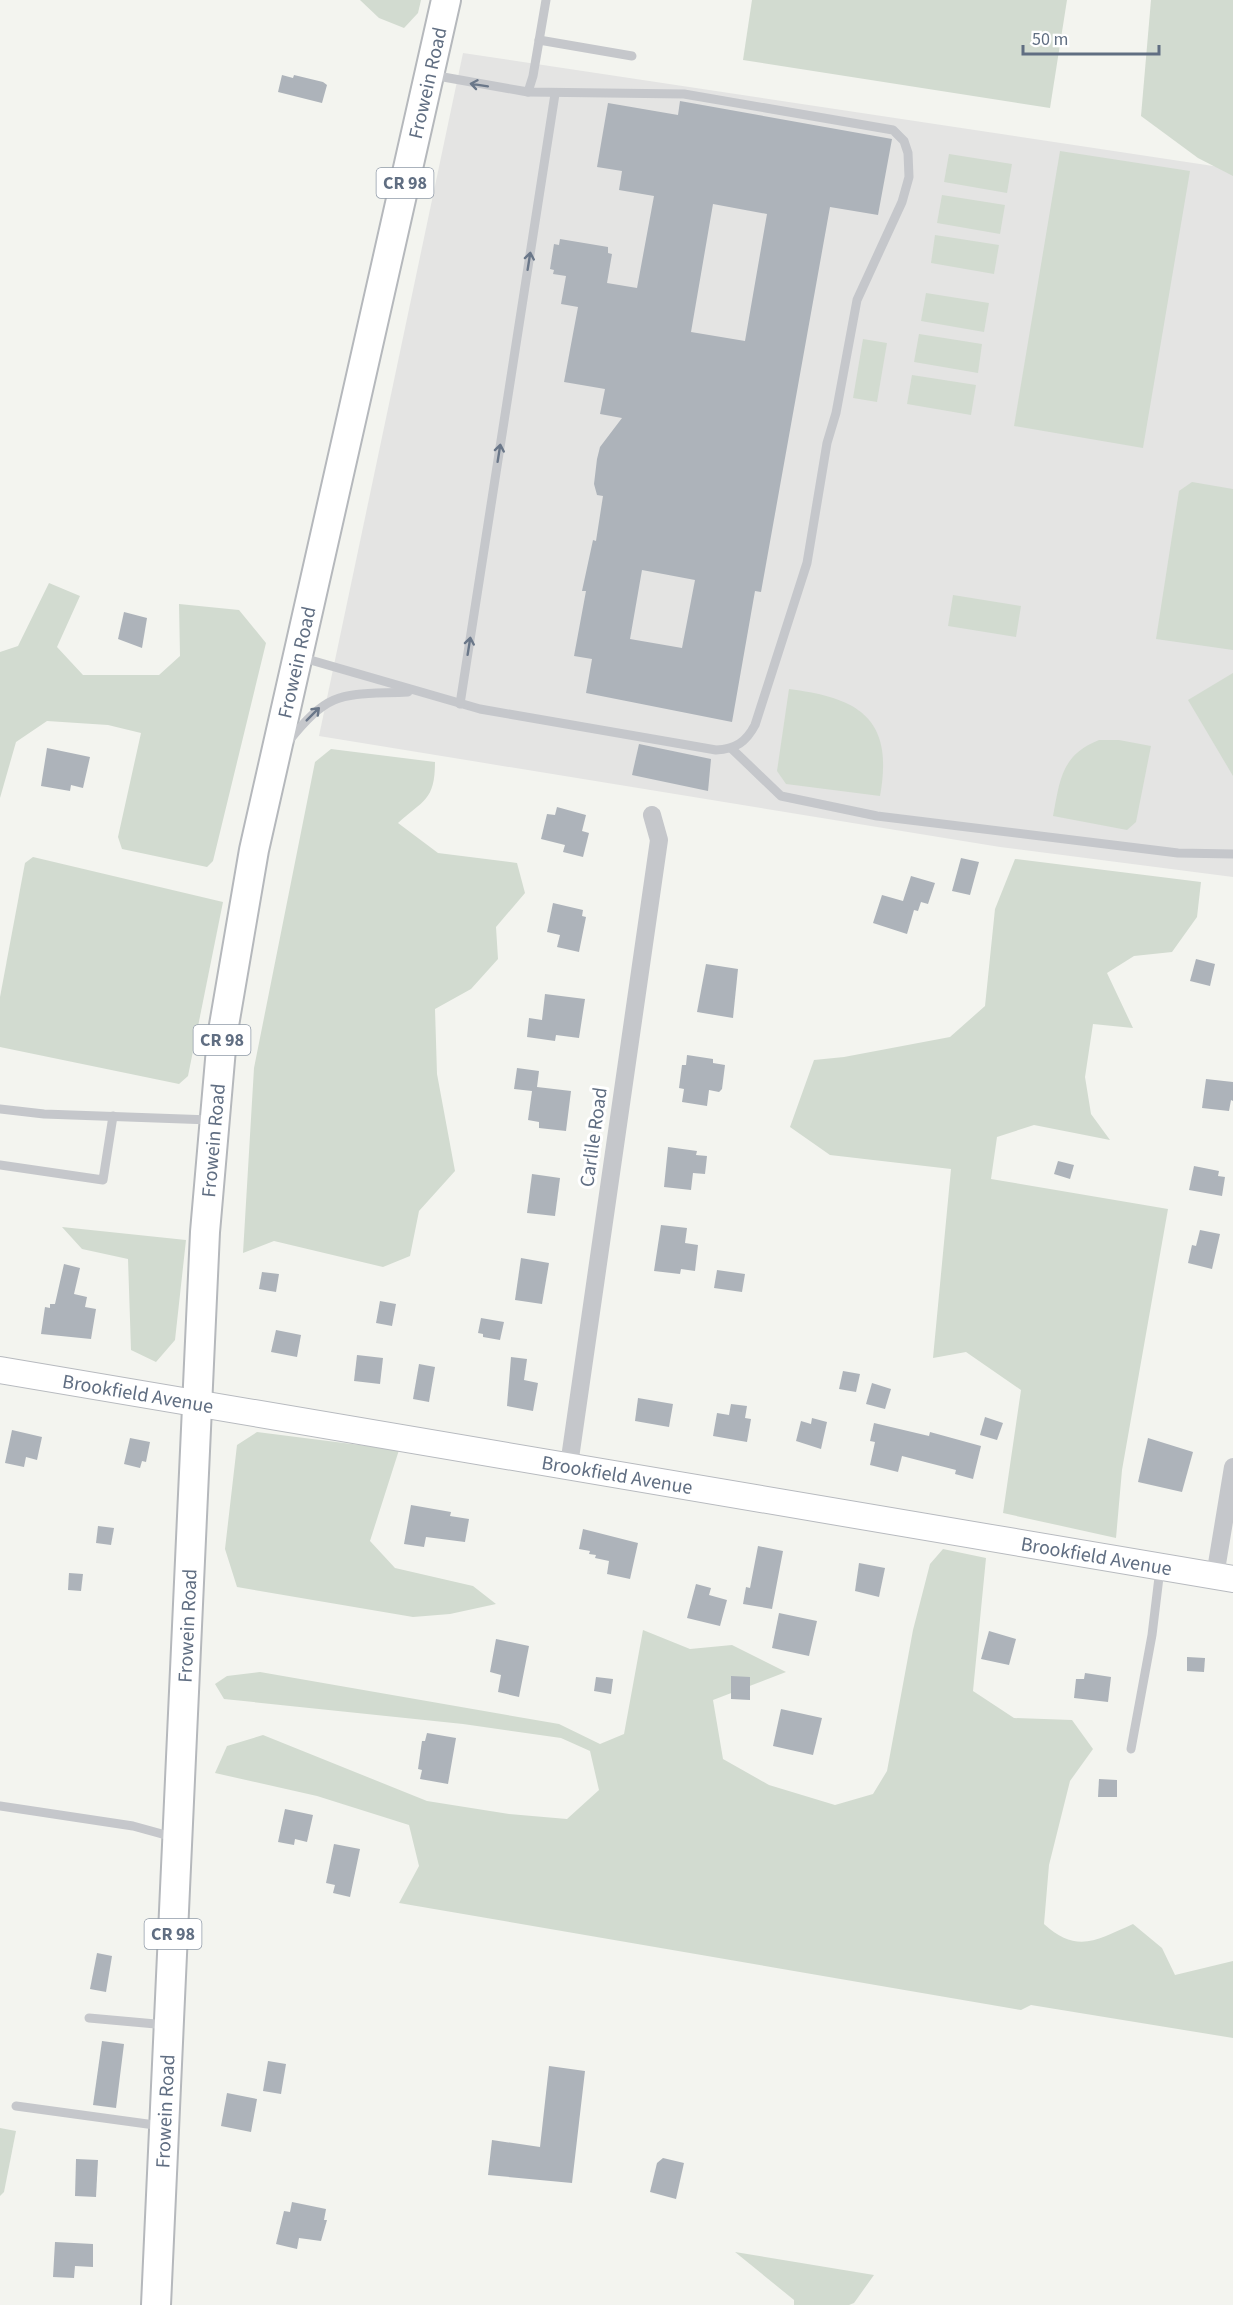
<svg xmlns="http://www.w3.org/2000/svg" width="1233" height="2305" font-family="'Source Sans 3',sans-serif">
<rect width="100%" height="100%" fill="#f3f4ef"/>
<!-- built -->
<path fill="#e4e4e3" d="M 463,53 L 1233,169 L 1233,877 L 1000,847 L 319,736 Z"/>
<!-- green -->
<g fill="#d2dbd0">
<path d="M 360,0 L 421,0 L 418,13 L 404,28 L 379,18 Z"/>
<path d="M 752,0 L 1067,0 L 1050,108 L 743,60 Z"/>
<path d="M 1151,0 L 1233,0 L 1233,176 L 1198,158 L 1141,116 Z"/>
<path d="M 1060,151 L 1190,171 L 1143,448 L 1014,426 Z"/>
<path d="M 949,154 L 1012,164 L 1007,193 L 944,182 Z"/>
<path d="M 942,195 L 1005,205 L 1000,234 L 937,223 Z"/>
<path d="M 935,235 L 999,245 L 994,274 L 931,263 Z"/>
<path d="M 926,293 L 989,303 L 984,332 L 921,321 Z"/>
<path d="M 919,334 L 982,344 L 978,373 L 914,362 Z"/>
<path d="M 863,339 L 887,343 L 877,402 L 853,398 Z"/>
<path d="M 912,375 L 976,385 L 971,415 L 907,404 Z"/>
<path d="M 1192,482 L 1233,489 L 1233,650 L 1156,639 L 1179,491 Z"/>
<path d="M 49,583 L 80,596 L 57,647 L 83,675 L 159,675 L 180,656 L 179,604 L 239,610 L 266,643 L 213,861 L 207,867 L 122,849 L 118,837 L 141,733 L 108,725 L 47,721 L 16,742 L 0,798 L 0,652 L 18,646 Z"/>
<path d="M 953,595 L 1021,606 L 1016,637 L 948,626 Z"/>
<path d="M 1233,673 L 1233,776 L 1188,700 Z"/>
<path d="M 789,689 C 860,698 894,719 880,796 L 786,784 L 777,771 Z"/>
<path d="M 1099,740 L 1119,740 L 1151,746 L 1136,822 L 1127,830 L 1053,816 C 1060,780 1061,755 1099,740 Z"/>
<path d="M 331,749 L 435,762 C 435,801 423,800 398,823 L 438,853 L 517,863 L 525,893 L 496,927 L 498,959 L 471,989 L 435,1009 L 437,1074 L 455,1171 L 419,1211 L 410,1256 L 383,1267 L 274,1241 L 243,1253 L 254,1068 L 315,762 Z"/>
<path d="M 33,857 L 223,902 L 188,1076 L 179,1084 L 0,1047 L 0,997 L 25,863 Z"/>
<path d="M 1015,859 L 1201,882 L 1197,917 L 1172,952 L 1134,956 L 1107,973 L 1133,1028 L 1093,1024 L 1085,1077 L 1091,1114 L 1110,1140 L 1034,1125 L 997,1137 L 991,1179 L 1168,1209 L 1122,1470 L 1116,1538 L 1003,1513 L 1021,1390 L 966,1352 L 933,1358 L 951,1169 L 830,1155 L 790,1127 L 814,1060 L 844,1057 L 950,1037 L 985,1006 L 995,909 Z"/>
<path d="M 62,1227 L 186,1240 L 175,1340 L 156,1362 L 131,1350 L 128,1259 L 82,1249 Z"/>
<path d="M 257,1432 L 399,1450 L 370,1541 L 395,1568 L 473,1586 L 496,1604 L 450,1614 L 413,1617 L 237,1587 L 225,1549 L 237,1445 Z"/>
<path d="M 943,1549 L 986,1558 L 973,1691 L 1014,1718 L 1072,1720 L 1093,1749 L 1070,1781 L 1049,1865 L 1044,1924 C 1077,1954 1097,1940 1133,1924 L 1162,1948 L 1175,1975 L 1233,1961 L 1233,2038 L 1031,2005 L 1021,2010 L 399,1903 L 419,1866 L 409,1825 L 317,1796 L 215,1773 L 227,1746 L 263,1735 L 427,1801 L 509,1814 L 567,1819 L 599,1790 L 590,1751 L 561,1738 L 463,1724 L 224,1699 L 215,1684 L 227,1676 L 260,1672 L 559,1724 L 600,1744 L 624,1734 L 643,1630 L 690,1649 L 732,1645 L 786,1672 L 713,1700 L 723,1759 L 769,1785 L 835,1805 L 873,1794 L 887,1771 L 913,1630 L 930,1564 Z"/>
<path d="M 0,2128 L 16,2131 L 4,2192 L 0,2196 Z"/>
<path d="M 735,2252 L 874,2275 L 854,2303 L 849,2305 L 794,2305 L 794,2300 Z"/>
</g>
<!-- building -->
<g fill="#adb3ba" fill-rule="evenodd">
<path d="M 282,75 L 293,78 L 294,75 L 323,82 L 327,85 L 322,103 L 278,92 Z"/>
<path d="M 680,101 L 892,139 L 878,215 L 830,207 L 761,592 L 755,591 L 732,722 L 586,693 L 592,659 L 574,656 L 586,591 L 582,591 L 593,540 L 596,541 L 603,496 L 597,495 L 594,484 L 597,459 L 600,447 L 622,418 L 600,414 L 605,389 L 564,382 L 578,307 L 561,304 L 566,276 L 553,274 L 554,270 L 550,269 L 554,244 L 559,245 L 560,239 L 608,247 L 608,253 L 612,254 L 607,283 L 637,288 L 654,196 L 619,190 L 622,171 L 597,167 L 608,103 L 678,115 ZM 713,204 L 767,214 L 745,341 L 691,332 ZM 642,570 L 695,580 L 682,648 L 630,639 Z"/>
<path d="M 124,612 L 147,618 L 142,648 L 118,639 Z"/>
<path d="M 639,744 L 711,759 L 708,791 L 632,775 Z"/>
<path d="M 47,748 L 90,757 L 83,788 L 71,785 L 70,791 L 41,786 Z"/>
<path d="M 557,807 L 586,815 L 582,831 L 589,833 L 583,857 L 563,852 L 565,845 L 541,839 L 547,814 L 555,815 Z"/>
<path d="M 961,858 L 979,862 L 970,895 L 952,891 Z"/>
<path d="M 911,876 L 935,883 L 928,904 L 921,902 L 918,911 L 914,910 L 907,934 L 873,923 L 882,895 L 903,901 Z"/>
<path d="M 553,903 L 583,910 L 582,916 L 586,917 L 579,952 L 557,947 L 560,935 L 547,932 Z"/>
<path d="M 1196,959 L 1215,964 L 1210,986 L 1190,981 Z"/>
<path d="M 706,964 L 738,969 L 733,1018 L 697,1012 Z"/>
<path d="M 545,994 L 585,999 L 579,1038 L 556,1035 L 555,1041 L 527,1037 L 529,1018 L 542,1020 Z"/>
<path d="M 687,1055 L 713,1059 L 713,1063 L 725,1065 L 722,1089 L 719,1092 L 709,1090 L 707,1106 L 682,1102 L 684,1089 L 679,1088 L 682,1065 L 686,1065 Z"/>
<path d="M 517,1068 L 539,1071 L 537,1087 L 571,1091 L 566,1131 L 539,1128 L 539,1122 L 528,1120 L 532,1091 L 514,1089 Z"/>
<path d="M 1206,1079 L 1233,1082 L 1233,1101 L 1231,1100 L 1229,1111 L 1202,1108 Z"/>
<path d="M 668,1147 L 697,1151 L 696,1155 L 707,1156 L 705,1174 L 693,1173 L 691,1190 L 664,1187 Z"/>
<path d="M 1058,1161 L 1074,1165 L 1070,1179 L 1054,1174 Z"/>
<path d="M 1194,1166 L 1219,1171 L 1218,1176 L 1225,1177 L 1222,1196 L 1189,1190 Z"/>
<path d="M 532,1174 L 560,1178 L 555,1216 L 527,1213 Z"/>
<path d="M 661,1225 L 687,1228 L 685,1243 L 698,1245 L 695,1271 L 681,1269 L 680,1274 L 654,1271 Z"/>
<path d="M 1200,1230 L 1220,1234 L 1212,1269 L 1188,1263 L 1192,1245 L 1196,1246 Z"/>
<path d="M 521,1258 L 549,1263 L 542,1304 L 515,1300 Z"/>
<path d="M 64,1264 L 80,1268 L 74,1294 L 87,1297 L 85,1307 L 96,1309 L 91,1339 L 41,1334 L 45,1307 L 50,1308 L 50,1304 L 55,1304 Z"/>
<path d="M 717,1270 L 745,1274 L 742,1292 L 714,1288 Z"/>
<path d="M 262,1272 L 279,1274 L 276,1292 L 259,1289 Z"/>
<path d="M 380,1301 L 396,1304 L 392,1326 L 376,1323 Z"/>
<path d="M 481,1318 L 504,1322 L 500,1340 L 483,1337 L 483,1334 L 478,1333 Z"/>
<path d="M 276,1330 L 301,1335 L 297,1357 L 271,1352 Z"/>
<path d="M 357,1355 L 383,1358 L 380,1384 L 354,1381 Z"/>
<path d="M 511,1357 L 527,1359 L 524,1380 L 538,1383 L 533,1411 L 507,1406 Z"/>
<path d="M 419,1364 L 435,1367 L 429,1402 L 413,1399 Z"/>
<path d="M 843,1371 L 860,1374 L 856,1392 L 839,1389 Z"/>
<path d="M 872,1383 L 891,1389 L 885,1409 L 866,1404 Z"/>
<path d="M 638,1398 L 673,1404 L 669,1427 L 635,1421 Z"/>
<path d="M 731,1404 L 747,1406 L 745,1418 L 751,1419 L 747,1442 L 713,1436 L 717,1413 L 729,1415 Z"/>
<path d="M 985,1417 L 1003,1423 L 997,1440 L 980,1435 Z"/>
<path d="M 812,1418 L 827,1422 L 821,1449 L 796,1441 L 801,1421 L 811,1424 Z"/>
<path d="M 874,1423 L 929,1436 L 930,1432 L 981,1446 L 973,1479 L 955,1474 L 956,1470 L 902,1456 L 898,1472 L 870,1465 L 875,1442 L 870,1441 Z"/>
<path d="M 12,1430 L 42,1437 L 37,1460 L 26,1457 L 24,1467 L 5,1463 Z"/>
<path d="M 130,1438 L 150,1442 L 146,1462 L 142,1461 L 140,1468 L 124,1464 Z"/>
<path d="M 1148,1438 L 1193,1452 L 1182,1492 L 1138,1482 Z"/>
<path d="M 411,1505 L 451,1512 L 450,1516 L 469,1519 L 465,1542 L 426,1537 L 424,1547 L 404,1544 Z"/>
<path d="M 98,1526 L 114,1528 L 111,1545 L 96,1543 Z"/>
<path d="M 583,1529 L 638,1543 L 630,1579 L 607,1574 L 609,1561 L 595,1558 L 596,1555 L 589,1554 L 590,1551 L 579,1549 Z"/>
<path d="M 758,1546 L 783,1551 L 772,1609 L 743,1604 L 746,1587 L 750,1588 Z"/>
<path d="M 859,1563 L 885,1568 L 879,1597 L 855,1591 Z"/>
<path d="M 69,1573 L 83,1574 L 81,1591 L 68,1590 Z"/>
<path d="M 696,1584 L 711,1588 L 709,1595 L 727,1600 L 720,1626 L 687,1618 Z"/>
<path d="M 779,1613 L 817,1621 L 809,1656 L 772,1648 Z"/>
<path d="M 989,1631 L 1016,1639 L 1009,1665 L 981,1659 Z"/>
<path d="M 496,1639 L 529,1646 L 519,1697 L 498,1692 L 501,1675 L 490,1672 Z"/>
<path d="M 1187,1657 L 1205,1658 L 1204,1672 L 1187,1671 Z"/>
<path d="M 1085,1673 L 1111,1677 L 1108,1702 L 1074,1698 L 1076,1679 L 1084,1679 Z"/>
<path d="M 731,1676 L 750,1677 L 750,1700 L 731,1699 Z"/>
<path d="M 596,1677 L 613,1679 L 611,1694 L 594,1691 Z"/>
<path d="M 781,1709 L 822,1718 L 813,1755 L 773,1746 Z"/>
<path d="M 427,1733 L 456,1738 L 448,1784 L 420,1779 L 422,1770 L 418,1769 L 422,1741 L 425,1741 Z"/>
<path d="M 1099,1779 L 1117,1780 L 1117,1797 L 1098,1797 Z"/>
<path d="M 285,1809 L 313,1815 L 307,1842 L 295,1839 L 294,1845 L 278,1842 Z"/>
<path d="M 334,1844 L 360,1849 L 350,1897 L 333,1893 L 335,1885 L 326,1883 Z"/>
<path d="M 97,1953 L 112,1956 L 106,1992 L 90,1989 Z"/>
<path d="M 102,2041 L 124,2044 L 116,2108 L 93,2105 Z"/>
<path d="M 268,2061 L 286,2064 L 281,2094 L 263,2091 Z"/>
<path d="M 549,2066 L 585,2071 L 572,2183 L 488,2175 L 492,2140 L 540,2147 Z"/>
<path d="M 227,2093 L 257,2099 L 251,2132 L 221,2126 Z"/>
<path d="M 663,2158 L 684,2163 L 676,2199 L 650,2192 L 657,2163 Z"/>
<path d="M 76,2159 L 98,2160 L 96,2197 L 75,2196 Z"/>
<path d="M 292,2202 L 326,2209 L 324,2220 L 327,2220 L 321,2241 L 299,2238 L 297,2249 L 276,2244 L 284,2211 L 290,2212 Z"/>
<path d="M 55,2242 L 93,2244 L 93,2267 L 75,2266 L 74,2278 L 53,2277 Z"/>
</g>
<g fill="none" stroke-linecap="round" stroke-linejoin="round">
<!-- secondary casing -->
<g stroke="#b7babf" stroke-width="28">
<g id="secondary">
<path id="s1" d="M 0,1370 L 1233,1579"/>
</g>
</g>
<!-- primary casing -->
<g stroke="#b5b8bc" stroke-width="32">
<g id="primary">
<path id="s2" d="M 156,2305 L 205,1232 L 222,1037 L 254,850 L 446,0"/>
</g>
</g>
<!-- service -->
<g stroke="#c5c7cb" stroke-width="9">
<path d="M 539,40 L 632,56"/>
<path d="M 528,92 L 533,76 L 546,0"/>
<path d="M 300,657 L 480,709 L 716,750 C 736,749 746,742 755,725 L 807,563 L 827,443 L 836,413 L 857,300 L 902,202 L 909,177 L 908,153 L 904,141 L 893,130 L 684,94 L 528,92 L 432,75"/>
<path d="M 460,704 L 555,94"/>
<path d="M 288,742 C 331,688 343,695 408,692"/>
<path d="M 732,749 L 781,796 L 877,816 L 1178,853 L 1233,854"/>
<path d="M 0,1109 L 44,1114 L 211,1120"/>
<path d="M 0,1165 L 103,1180 L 113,1116"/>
<path d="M 1131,1749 L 1152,1635 L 1160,1569"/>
<path d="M 0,1806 L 133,1826 L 173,1837"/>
<path d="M 89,2018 L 167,2025"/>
<path d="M 16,2106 L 162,2126"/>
</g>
<!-- minor -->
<g stroke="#c5c7cb" stroke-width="18">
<path d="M 569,1465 L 659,840 L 652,815"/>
<path d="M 1215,1576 L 1233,1467"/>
</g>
<!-- secondary -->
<use href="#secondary" stroke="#fff" stroke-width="26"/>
<!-- primary -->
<use href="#primary" stroke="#fff" stroke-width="28"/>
</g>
<!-- one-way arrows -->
<defs><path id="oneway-shaft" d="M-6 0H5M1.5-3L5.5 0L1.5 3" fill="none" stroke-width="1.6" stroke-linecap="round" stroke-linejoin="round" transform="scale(1.5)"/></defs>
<g stroke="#6a7789">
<use href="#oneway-shaft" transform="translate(479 85) rotate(-171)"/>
<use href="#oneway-shaft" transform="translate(529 261) rotate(-81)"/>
<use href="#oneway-shaft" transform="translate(499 453) rotate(-81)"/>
<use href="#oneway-shaft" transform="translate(469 646) rotate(-81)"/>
<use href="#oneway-shaft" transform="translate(313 714) rotate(-45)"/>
</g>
<g text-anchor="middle" stroke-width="6" stroke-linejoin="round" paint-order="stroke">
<!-- shield labels -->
<g fill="#fff" stroke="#909aa8" stroke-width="1.5">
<rect x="376.5" y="168" width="57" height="30" rx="4.5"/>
<rect x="193.5" y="1025" width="57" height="30" rx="4.5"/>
<rect x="144.5" y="1919" width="57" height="30" rx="4.5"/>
</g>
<g font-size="18" font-weight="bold" fill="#606e82">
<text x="405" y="189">CR 98</text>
<text x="222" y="1046">CR 98</text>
<text x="173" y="1940">CR 98</text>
</g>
<!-- street labels -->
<g font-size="20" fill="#606e82" stroke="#fff">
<text dy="7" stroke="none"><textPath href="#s2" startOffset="2246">Frowein Road</textPath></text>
<text dy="7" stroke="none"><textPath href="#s2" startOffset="1652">Frowein Road</textPath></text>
<text transform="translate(593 1137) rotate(-82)" y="7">Carlile Road</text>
<text dy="7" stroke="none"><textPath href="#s2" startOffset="1166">Frowein Road</textPath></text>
<text dy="7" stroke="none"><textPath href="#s1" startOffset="140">Brookfield Avenue</textPath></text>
<text dy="7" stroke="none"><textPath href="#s1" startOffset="626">Brookfield Avenue</textPath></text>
<text dy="7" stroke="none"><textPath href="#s1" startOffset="1112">Brookfield Avenue</textPath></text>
<text dy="7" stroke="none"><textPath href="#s2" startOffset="680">Frowein Road</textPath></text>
<text dy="7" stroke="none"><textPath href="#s2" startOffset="194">Frowein Road</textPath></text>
</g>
</g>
<!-- scale -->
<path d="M1023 45v9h136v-9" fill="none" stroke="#606e82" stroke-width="3"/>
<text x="1032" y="45" font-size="18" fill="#606e82" stroke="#ffffff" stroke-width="4.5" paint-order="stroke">50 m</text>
</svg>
